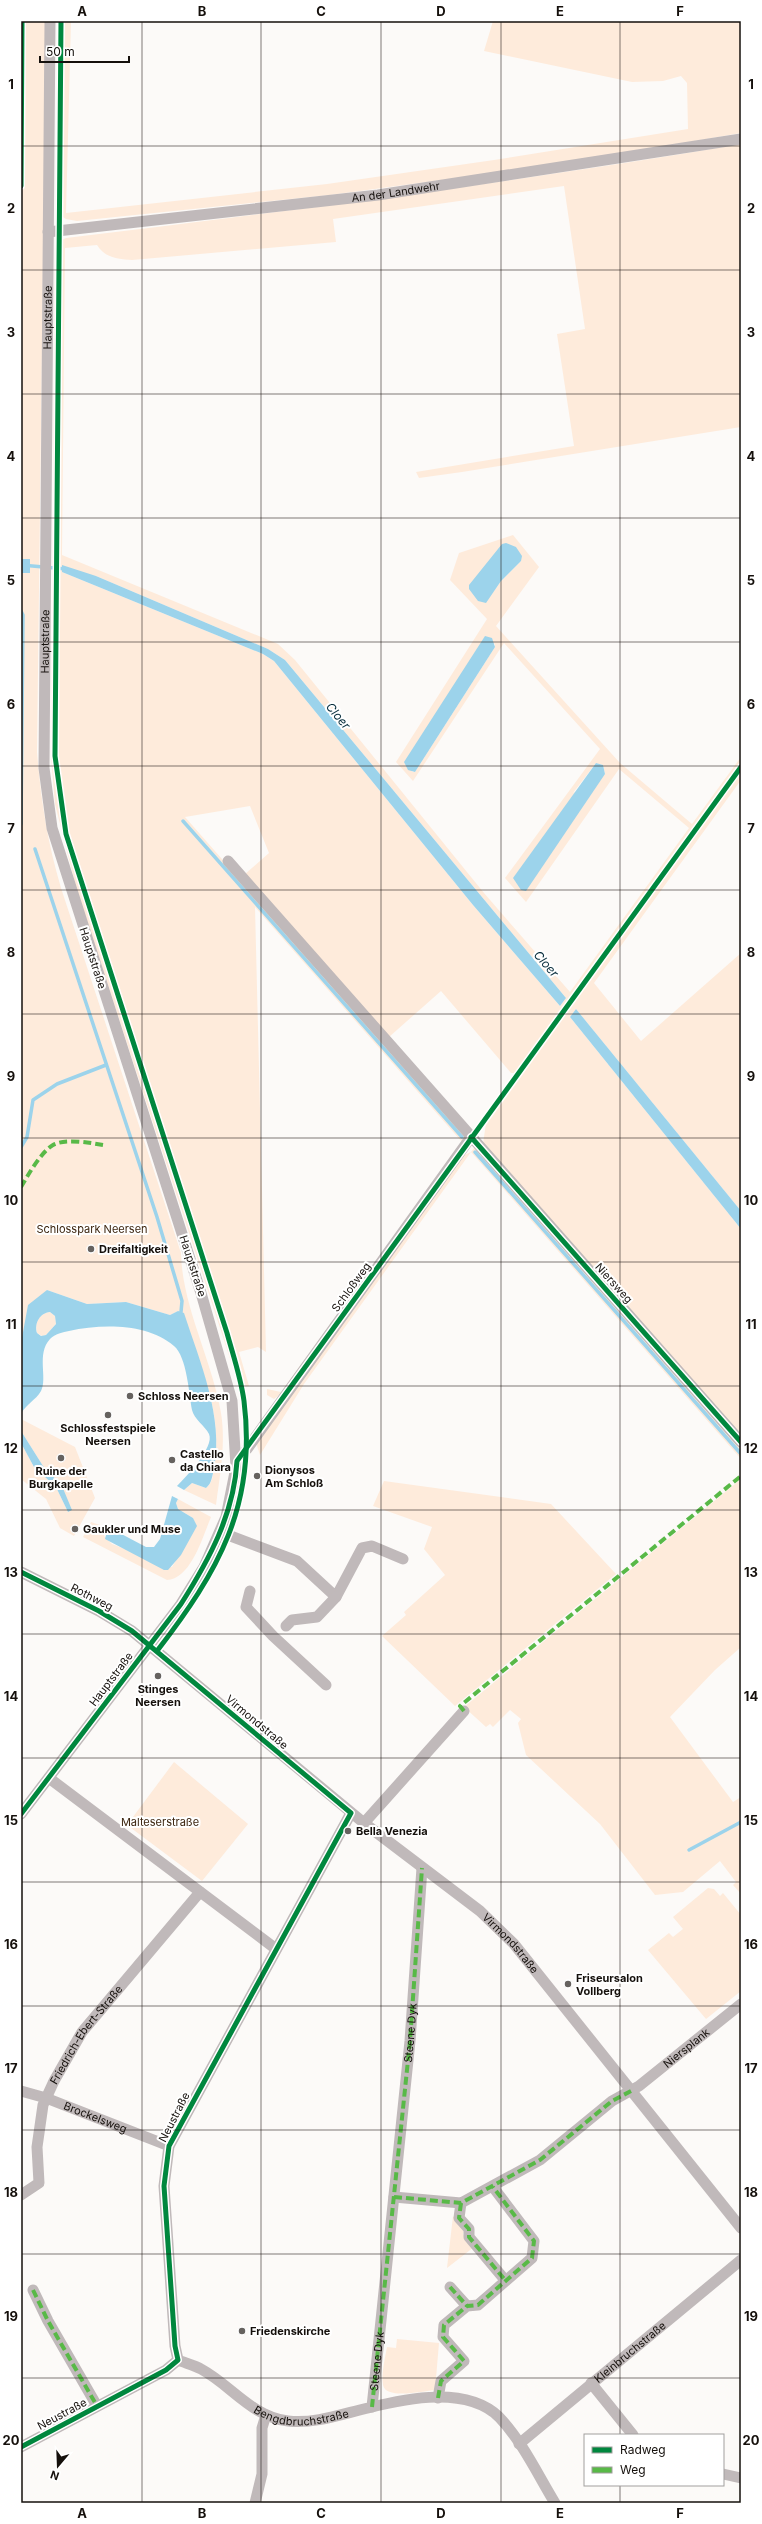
<svg xmlns="http://www.w3.org/2000/svg" width="762" height="2524" font-family="Inter,sans-serif">
<rect width="100%" height="100%" fill="#fcfaf8"/>
<!-- green -->
<g fill="#feebdb" fill-rule="evenodd">
<path d="M 21,21 L 46,21 L 37,752 C 41,801 47,840 61,888 L 181,1253 C 182,1306 212,1360 221,1413 C 226,1444 220,1474 216,1505 L 184,1490 L 192,1483 L 206,1488 C 213,1483 213,1474 214,1466 C 224,1414 199,1358 178,1311 L 170,1315 L 126,1302 L 87,1304 L 47,1290 L 21,1343 L 21,573 L 30,573 L 30,560 L 21,559 Z"/>
<path d="M 59,21 L 71,21 L 66,213 L 327,184 L 494,160 L 688,129 L 687,83 L 681,76 L 663,81 L 632,82 L 484,51 L 493,21 L 741,22 L 741,133 L 561,164 L 330,195 L 77,221 L 66,219 L 58,214 L 56,207 Z"/>
<path d="M 741,144 L 741,427 L 462,472 L 419,478 L 416,472 L 574,446 L 557,334 L 585,329 L 564,186 L 333,219 L 336,242 L 132,260 C 118,259 105,258 97,245 L 65,248 L 62,555 L 278,644 L 295,660 L 484,893 L 570,992 L 689,828 L 619,769 L 526,902 L 505,878 L 600,749 L 504,643 L 413,781 L 396,762 L 487,619 L 450,580 L 459,553 L 513,535 L 539,567 L 496,626 L 620,763 L 692,824 L 741,757 L 741,761 L 515,1073 L 511,1073 L 441,991 L 389,1037 L 245,874 L 269,853 L 250,806 L 185,817 L 466,1137 L 281,1394 L 274,1399 L 267,1395 L 267,1389 L 281,1392 L 462,1142 L 255,907 L 266,1352 L 258,1347 L 239,1352 L 249,1386 L 242,1387 L 238,1383 L 76,887 L 55,804 L 51,757 L 55,248 L 57,242 L 66,238 C 291,211 517,182 741,144 ZM 516,547 L 521,561 L 501,581 L 486,602 ZM 62,572 L 96,576 L 268,649 L 285,660 L 566,998 L 560,1006 L 473,905 L 274,661 L 263,654 ZM 495,643 L 495,647 L 415,772 L 412,772 ZM 596,763 L 603,765 L 605,774 L 573,793 Z"/>
<path d="M 741,771 L 741,780 L 594,983 L 641,1041 L 741,953 L 741,1211 L 576,1009 L 570,1017 L 741,1229 L 741,1436 L 483,1144 L 486,1123 Z"/>
<path d="M 475,1147 L 741,1448 L 741,1459 L 471,1152 L 304,1384 L 260,1455 L 256,1443 L 462,1156 L 471,1152 Z"/>
<path d="M 50,1312 L 55,1316 L 56,1324 L 46,1335 L 42,1336 L 37,1333 C 34,1322 40,1313 50,1312 Z"/>
<path d="M 21,1419 L 75,1447 L 95,1498 L 74,1536 L 60,1528 L 46,1499 L 21,1479 L 21,1443 L 34,1467 L 56,1487 L 68,1512 L 62,1486 L 43,1466 L 21,1431 Z"/>
<path d="M 741,1479 L 741,1647 L 715,1670 L 670,1717 L 733,1802 L 741,1797 L 741,1894 L 733,1885 L 736,1882 L 720,1861 L 683,1892 L 655,1895 L 600,1824 L 526,1755 L 518,1723 L 521,1719 L 510,1710 L 493,1727 L 490,1724 L 486,1727 L 464,1707 Z"/>
<path d="M 384,1481 L 551,1504 L 616,1574 L 455,1706 L 382,1636 L 406,1615 L 404,1612 L 445,1575 L 424,1549 L 432,1527 L 373,1506 Z"/>
<path d="M 178,1499 L 211,1517 C 203,1536 191,1579 167,1580 L 83,1537 L 91,1522 L 112,1529 L 107,1531 L 104,1536 L 112,1544 L 172,1567 L 196,1526 L 193,1518 L 178,1509 L 176,1503 Z"/>
<path d="M 174,1762 L 248,1824 L 202,1881 L 127,1825 Z"/>
<path d="M 708,1888 L 714,1889 L 720,1896 L 723,1893 L 741,1915 L 741,1991 L 706,2019 L 648,1950 L 669,1933 L 673,1937 L 683,1929 L 673,1917 Z"/>
<path d="M 453,2216 L 464,2229 L 463,2234 L 474,2247 L 447,2268 Z"/>
<path d="M 397,2339 L 439,2343 L 435,2390 C 423,2391 386,2400 383,2385 C 381,2374 385,2358 387,2347 L 396,2348 Z"/>
</g>
<!-- water -->
<g fill="#9cd3eb" fill-rule="evenodd">
<path d="M 506,543 L 516,547 L 522,556 L 521,561 L 501,581 L 486,603 L 478,601 L 469,589 L 469,585 L 502,544 Z"/>
<rect x="21" y="559" width="9" height="14"/>
<path d="M 62,565 L 96,576 L 268,649 L 285,660 L 566,998 L 560,1006 L 473,905 L 274,661 L 263,654 L 62,572 Z"/>
<path d="M 485,636 L 492,638 L 495,647 L 415,772 L 408,770 L 404,762 Z"/>
<path d="M 596,763 L 603,765 L 605,774 L 526,891 L 521,890 L 513,878 Z"/>
<path d="M 576,1009 L 741,1211 L 741,1229 L 570,1017 Z"/>
<path d="M 47,1290 L 87,1304 L 126,1302 L 170,1315 L 178,1311 L 184,1313 C 200,1362 224,1417 214,1469 C 212,1476 212,1483 206,1488 L 192,1483 L 184,1490 L 177,1486 C 185,1478 215,1447 209,1434 C 205,1426 194,1419 192,1410 C 189,1394 187,1357 174,1346 C 147,1323 102,1324 69,1331 C 63,1332 55,1334 50,1339 C 36,1354 48,1378 41,1391 C 36,1400 25,1405 21,1414 L 21,1343 L 28,1305 ZM 50,1312 L 55,1316 L 56,1324 L 46,1335 L 41,1336 L 37,1333 C 34,1323 40,1313 50,1312 Z"/>
<path d="M 21,1431 L 43,1466 L 62,1486 L 72,1510 L 68,1512 L 56,1487 L 34,1467 L 21,1443 Z"/>
<path d="M 172,1496 L 178,1499 L 176,1503 L 178,1509 L 193,1518 L 197,1526 L 181,1555 L 168,1570 L 164,1570 L 105,1539 L 107,1531 L 112,1529 L 146,1547 L 154,1547 L 160,1539 Z"/>
</g>
<g fill="none" stroke-linecap="round" stroke-linejoin="round">
<!-- stream -->
<g stroke="#9cd3eb" stroke-width="3.5">
<path d="M 21,565 L 66,569"/>
<path d="M 21,611 L 23,615 L 21,824"/>
<path d="M 183,821 L 462,1137"/>
<path d="M 35,849 L 157,1217 L 182,1301 L 181,1312"/>
<path d="M 21,1147 L 27,1137 L 33,1100 L 57,1084 L 106,1065"/>
<path d="M 475,1152 L 741,1454"/>
<path d="M 689,1850 L 741,1822"/>
</g>
<!-- minor -->
<g stroke="#c0b9ba" stroke-width="11">
<path id="s1" d="M 48,232 L 378,195 L 741,139"/>
<path d="M 228,861 L 741,1442"/>
<path d="M 247,1449 L 471,1137"/>
<path d="M 220,1532 L 297,1561 L 336,1597 L 362,1548 L 372,1546 L 403,1559"/>
<path id="s2" d="M 21,1572 L 99,1611 L 132,1631 L 364,1823 L 480,1911 L 514,1944 L 741,2228"/>
<path d="M 250,1591 L 246,1607 L 273,1636 L 326,1685"/>
<path d="M 286,1626 L 292,1620 L 317,1617 L 336,1597"/>
<path d="M 49,1778 L 276,1949"/>
<path id="s3" d="M 21,1814 L 181,1604 L 204,1567 L 226,1517 L 236,1467 L 232,1401 L 201,1293 L 52,828 L 44,768 L 50,21"/>
<path d="M 364,1823 L 464,1711"/>
<path id="s4" d="M 21,2091 L 46,2098 L 169,2146"/>
<path id="s5" d="M 21,2195 L 39,2183 L 37,2147 L 43,2105 L 54,2081 L 82,2032 L 200,1892"/>
<path id="s6" d="M 394,2197 L 461,2203 L 540,2160 L 612,2101 L 639,2086 L 741,2004"/>
<path d="M 461,2203 L 459,2218 L 469,2229 L 469,2237 L 505,2280"/>
<path d="M 450,2287 L 467,2306"/>
<path d="M 33,2290 L 48,2321 L 97,2406"/>
<path d="M 178,2360 L 175,2346 L 164,2186 L 169,2146 L 351,1813"/>
<path id="s7" d="M 178,2360 C 185,2363 194,2365 201,2369 C 231,2385 252,2417 288,2421 C 315,2424 342,2414 368,2408 C 407,2398 467,2386 499,2417 C 522,2441 538,2475 555,2503"/>
<path d="M 591,2383 L 633,2435"/>
<path d="M 438,2398 L 441,2381 L 464,2361 L 443,2337 L 444,2325 L 467,2306 L 478,2305 L 532,2258 L 534,2241 L 493,2187"/>
<path id="s8" d="M 372,2407 L 410,2041 L 422,1868"/>
<path id="s9" d="M 519,2444 L 741,2260"/>
<path d="M 21,2447 L 166,2370 L 178,2360"/>
<path d="M 723,2474 L 741,2478"/>
<path d="M 255,2503 L 262,2474 L 262,2428 L 266,2415"/>
</g>
<!-- quiet -->
<g stroke="#58b947" stroke-width="4" stroke-dasharray="8 4" stroke-linecap="butt">
<path d="M 21,1187 C 28,1175 41,1152 53,1145 C 65,1138 91,1143 103,1145"/>
<path d="M 464,1711 L 460,1706 L 741,1476"/>
<path d="M 394,2197 L 461,2203 L 540,2160 L 612,2101 L 631,2091"/>
<path d="M 461,2203 L 459,2218 L 469,2229 L 469,2237 L 505,2280"/>
<path d="M 450,2287 L 467,2306"/>
<path d="M 33,2290 L 48,2321 L 97,2406"/>
<path d="M 438,2398 L 441,2381 L 464,2361 L 443,2337 L 444,2325 L 467,2306 L 478,2305 L 532,2258 L 534,2241 L 493,2187"/>
<path d="M 372,2407 L 410,2041 L 422,1868"/>
</g>
<!-- cycleway casing -->
<g stroke="#fff" stroke-width="8">
<g id="cycleway">
<path d="M 61,21 L 55,756 L 66,834 L 227,1333 C 233,1355 241,1378 244,1401 C 257,1505 218,1572 157,1651"/>
<path d="M 21,186 L 22,21"/>
<path d="M 471,1137 L 741,1442"/>
<path d="M 21,1572 L 99,1611 L 132,1631 L 351,1813 L 169,2146 L 164,2186 L 175,2346 L 178,2360 L 166,2370 L 21,2447"/>
<path d="M 21,1814 L 181,1604 C 209,1560 234,1514 237,1461 L 741,767"/>
</g>
</g>
<!-- cycleway -->
<use href="#cycleway" stroke="#00873e" stroke-width="5"/>
</g>
<!-- grid -->
<path fill="none" stroke="#15100c" stroke-width="1" stroke-opacity="0.55" d="M 142,21 L 142,2503M 261,21 L 261,2503M 381,21 L 381,2503M 501,21 L 501,2503M 620,21 L 620,2435M 21,146 L 741,146M 21,270 L 741,270M 21,394 L 741,394M 21,518 L 741,518M 21,642 L 741,642M 21,766 L 741,766M 21,890 L 741,890M 21,1014 L 741,1014M 21,1138 L 741,1138M 21,1262 L 741,1262M 21,1386 L 741,1386M 21,1510 L 741,1510M 21,1634 L 741,1634M 21,1758 L 741,1758M 21,1882 L 741,1882M 21,2006 L 741,2006M 21,2130 L 741,2130M 21,2254 L 741,2254M 21,2378 L 741,2378M 620,2485 L 620,2503"/>
<!-- markers -->
<g fill="#66625f" stroke="#fff" stroke-width="1.5">
<circle cx="91" cy="1249" r="4"/>
<circle cx="130" cy="1396" r="4"/>
<circle cx="108" cy="1415" r="4"/>
<circle cx="61" cy="1458" r="4"/>
<circle cx="172" cy="1460" r="4"/>
<circle cx="257" cy="1476" r="4"/>
<circle cx="75" cy="1529" r="4"/>
<circle cx="158" cy="1676" r="4"/>
<circle cx="348" cy="1831" r="4"/>
<circle cx="568" cy="1984" r="4"/>
<circle cx="242" cy="2331" r="4"/>
</g>
<g text-anchor="middle" stroke-width="4" stroke-linejoin="round" paint-order="stroke">
<!-- street labels -->
<g font-size="11" fill="#15100c" stroke="#fff">
<text dy="4" stroke="none"><textPath href="#s1" startOffset="350">An der Landwehr</textPath></text>
<text dy="4" stroke="none"><textPath href="#s3" startOffset="1591">Hauptstraße</textPath></text>
<text dy="4" stroke="none"><textPath href="#s3" startOffset="1267">Hauptstraße</textPath></text>
<text transform="translate(93 958) rotate(72)" y="4">Hauptstraße</text>
<text transform="translate(193 1266) rotate(72)" y="4">Hauptstraße</text>
<text transform="translate(614 1283) rotate(48)" y="4">Niersweg</text>
<text transform="translate(351 1287) rotate(-54)" y="4">Schloßweg</text>
<text transform="translate(92 1597) rotate(27)" y="4">Rothweg</text>
<text transform="translate(111 1679) rotate(-53)" y="4">Hauptstraße</text>
<text transform="translate(257 1722) rotate(40)" y="4">Virmondstraße</text>
<text dy="4" stroke="none"><textPath href="#s2" startOffset="617">Virmondstraße</textPath></text>
<text dy="4" stroke="none"><textPath href="#s8" startOffset="376">Steene Dyk</textPath></text>
<text dy="4" stroke="none"><textPath href="#s5" startOffset="183">Friedrich-Ebert-Straße</textPath></text>
<text dy="4" stroke="none"><textPath href="#s6" startOffset="342">Niersplank</textPath></text>
<text dy="4" stroke="none"><textPath href="#s4" startOffset="79">Brockelsweg</textPath></text>
<text transform="translate(174 2117) rotate(-63)" y="4">Neustraße</text>
<text dy="4" stroke="none"><textPath href="#s9" startOffset="144">Kleinbruchstraße</textPath></text>
<text dy="4" stroke="none"><textPath href="#s8" startOffset="46">Steene Dyk</textPath></text>
<text dy="4" stroke="none"><textPath href="#s7" startOffset="140">Bengdbruchstraße</textPath></text>
<text transform="translate(62 2414) rotate(-28)" y="4">Neustraße</text>
</g>
<!-- park labels -->
<g font-size="11" fill="#3c250f" stroke="#fff">
<text x="92" y="1233">Schlosspark Neersen</text>
<text x="160" y="1826">Malteserstraße</text>
</g>
<!-- poi labels -->
<g font-size="11" font-weight="bold" fill="#15100c" stroke="#fff" text-anchor="start">
<text x="99" y="1253">Dreifaltigkeit</text>
<text x="138" y="1400">Schloss Neersen</text>
<text x="108" y="1432" text-anchor="middle">Schlossfestspiele<tspan x="108" dy="13">Neersen</tspan></text>
<text x="180" y="1458">Castello<tspan x="180" dy="13">da Chiara</tspan></text>
<text x="265" y="1474">Dionysos<tspan x="265" dy="13">Am Schloß</tspan></text>
<text x="61" y="1475" text-anchor="middle">Ruine der<tspan x="61" dy="13">Burgkapelle</tspan></text>
<text x="83" y="1533">Gaukler und Muse</text>
<text x="158" y="1693" text-anchor="middle">Stinges<tspan x="158" dy="13">Neersen</tspan></text>
<text x="356" y="1835">Bella Venezia</text>
<text x="576" y="1982">Friseursalon<tspan x="576" dy="13">Vollberg</tspan></text>
<text x="250" y="2335">Friedenskirche</text>
</g>
<!-- water labels -->
<g font-size="12" font-style="italic" fill="#072d3c" stroke="#fff">
<text transform="translate(338 716) rotate(50)" y="4">Cloer</text>
<text transform="translate(546 964) rotate(49)" y="4">Cloer</text>
</g>
</g>
<!-- border -->
<rect width="762" height="2524" fill="none" stroke="#ffffff" stroke-width="44"/>
<!-- legend -->
<rect x="584" y="2434" width="140" height="52" fill="#ffffff" stroke="#a19f9e"/>
<rect x="592" y="2447" width="20" height="6" fill="#00873e" stroke="#a19f9e"/>
<text x="620" y="2454" font-size="12" fill="#15100c">Radweg</text>
<rect x="592" y="2467" width="20" height="6" fill="#58b947" stroke="#a19f9e"/>
<text x="620" y="2474" font-size="12" fill="#15100c">Weg</text>
<!-- north arrow -->
<g transform="translate(58 2466) rotate(199)" stroke="#ffffff" stroke-width="3" paint-order="stroke">
<path d="M0-3L7 15L0 10L-7 15Z" fill="#15100c"/>
<text y="-6" font-size="11" font-weight="bold" text-anchor="middle" fill="#15100c">N</text>
</g>
<!-- scale -->
<path d="M40 56v6h89v-6" fill="none" stroke="#15100c" stroke-width="2"/>
<text x="46" y="56" font-size="12" fill="#15100c" stroke="#ffffff" stroke-width="3" paint-order="stroke">50 m</text>
<rect x="22" y="22" width="718" height="2480" fill="none" stroke="#15100c" stroke-width="1.5"/>
<g font-size="13" text-anchor="middle" font-weight="bold" fill="#15100c">
<text x="82" y="16">A</text>
<text x="202" y="16">B</text>
<text x="321" y="16">C</text>
<text x="441" y="16">D</text>
<text x="560" y="16">E</text>
<text x="680" y="16">F</text>
<text x="11" y="89">1</text>
<text x="751" y="89">1</text>
<text x="11" y="213">2</text>
<text x="751" y="213">2</text>
<text x="11" y="337">3</text>
<text x="751" y="337">3</text>
<text x="11" y="461">4</text>
<text x="751" y="461">4</text>
<text x="11" y="585">5</text>
<text x="751" y="585">5</text>
<text x="11" y="709">6</text>
<text x="751" y="709">6</text>
<text x="11" y="833">7</text>
<text x="751" y="833">7</text>
<text x="11" y="957">8</text>
<text x="751" y="957">8</text>
<text x="11" y="1081">9</text>
<text x="751" y="1081">9</text>
<text x="11" y="1205">10</text>
<text x="751" y="1205">10</text>
<text x="11" y="1329">11</text>
<text x="751" y="1329">11</text>
<text x="11" y="1453">12</text>
<text x="751" y="1453">12</text>
<text x="11" y="1577">13</text>
<text x="751" y="1577">13</text>
<text x="11" y="1701">14</text>
<text x="751" y="1701">14</text>
<text x="11" y="1825">15</text>
<text x="751" y="1825">15</text>
<text x="11" y="1949">16</text>
<text x="751" y="1949">16</text>
<text x="11" y="2073">17</text>
<text x="751" y="2073">17</text>
<text x="11" y="2197">18</text>
<text x="751" y="2197">18</text>
<text x="11" y="2321">19</text>
<text x="751" y="2321">19</text>
<text x="11" y="2445">20</text>
<text x="751" y="2445">20</text>
<text x="82" y="2518">A</text>
<text x="202" y="2518">B</text>
<text x="321" y="2518">C</text>
<text x="441" y="2518">D</text>
<text x="560" y="2518">E</text>
<text x="680" y="2518">F</text>
</g>
</svg>
